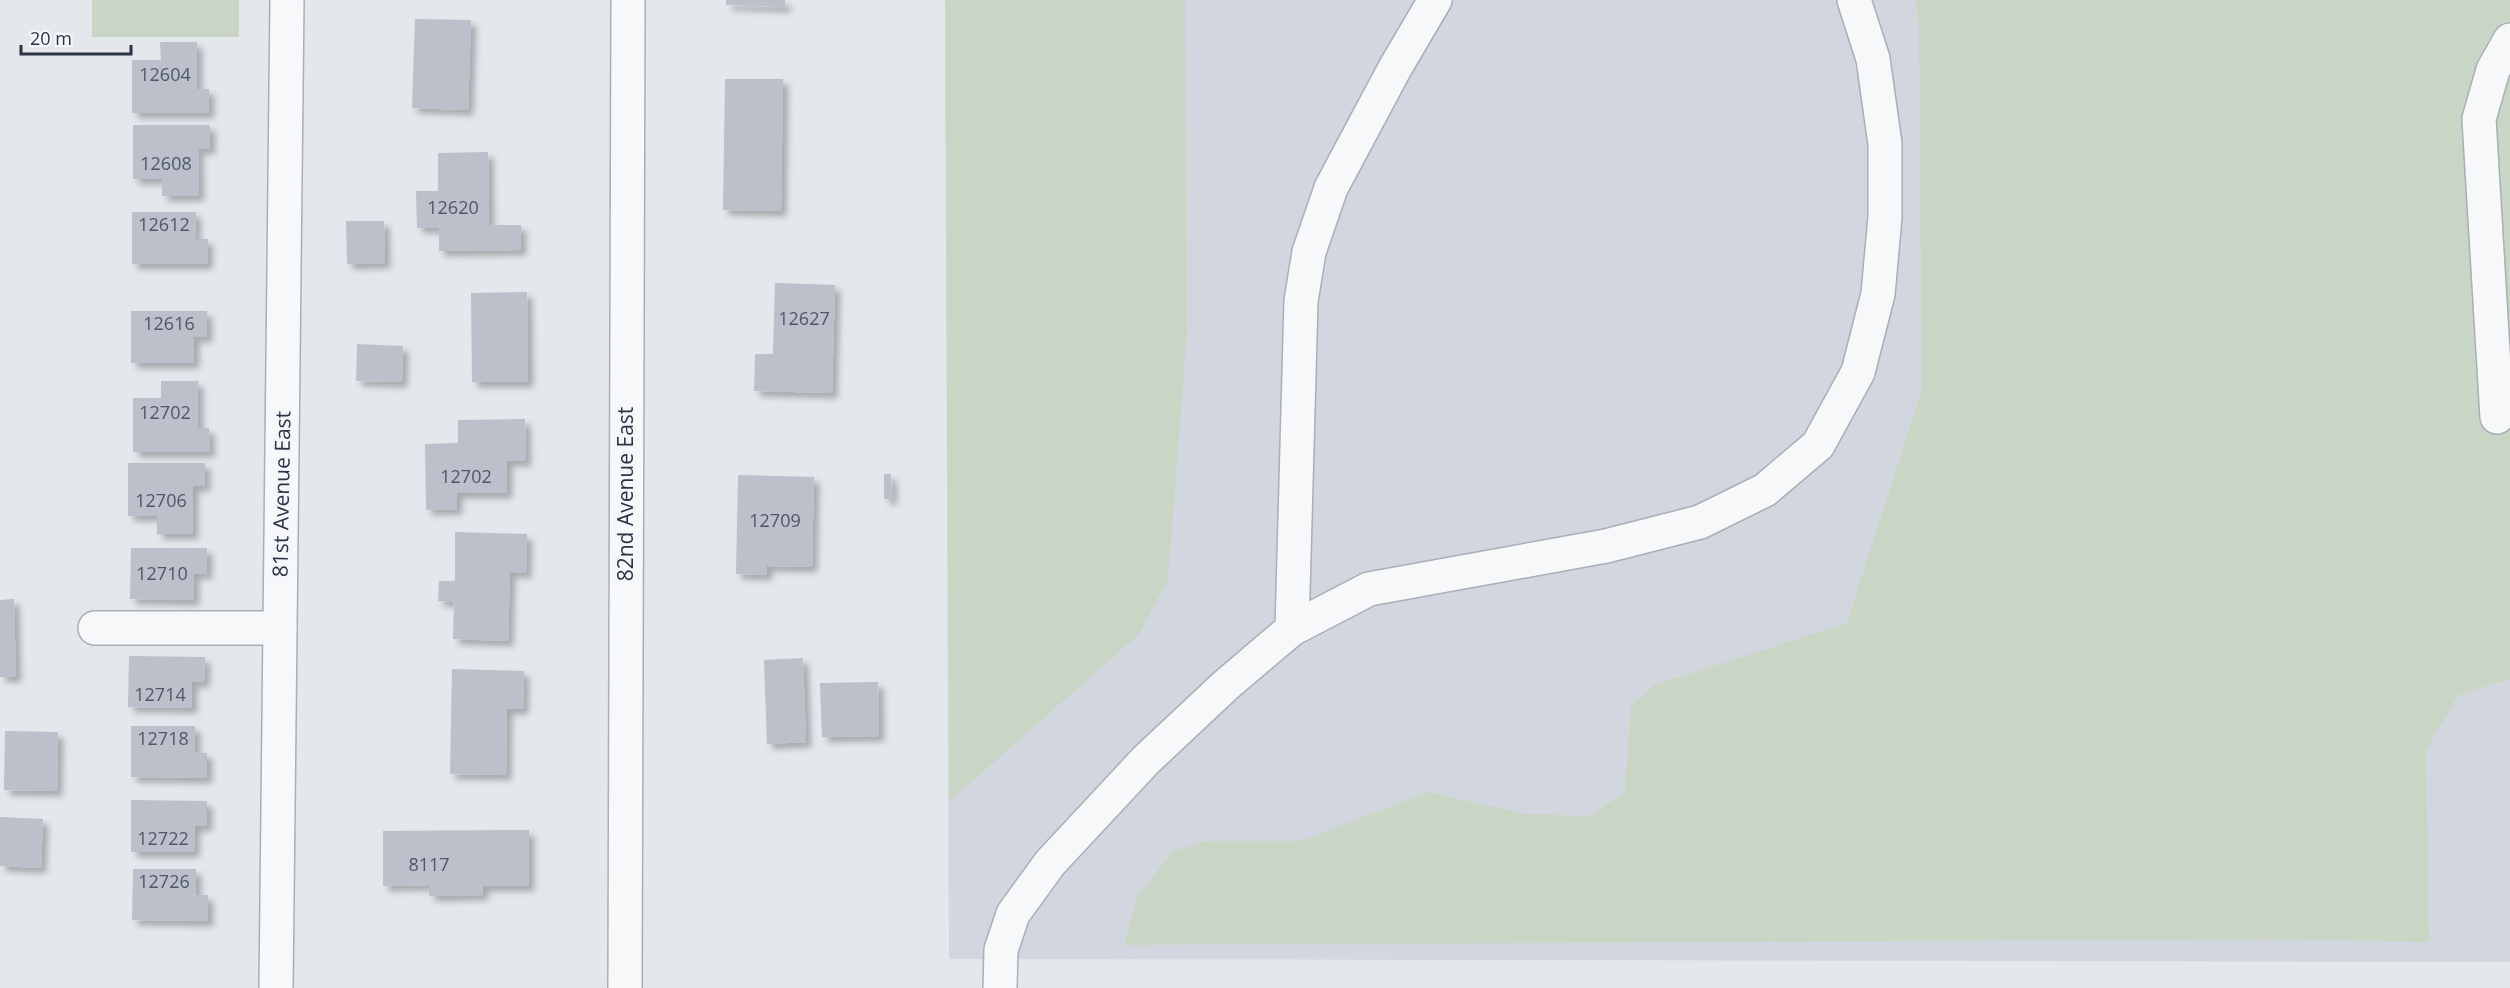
<svg xmlns="http://www.w3.org/2000/svg" width="2510" height="988" font-family="'Open Sans',sans-serif">
<defs>
<filter id="shadow"><feDropShadow dx="5.5" dy="5.5" stdDeviation="3" flood-color="#0004"/></filter>
</defs>
<rect width="100%" height="100%" fill="#e4e7ec"/>
<!-- built -->
<path fill="#d2d6de" d="M 945,0 L 2510,0 L 2510,962 L 949,959 Z"/>
<!-- green -->
<g fill="#c9d6c5">
<rect x="92" y="0" width="147" height="37"/>
<path d="M 945,0 L 1185,0 L 1187,331 L 1168,579 L 1139,634 L 949,802 Z"/>
<path d="M 1916,0 L 2510,0 L 2510,679 L 2458,695 L 2426,751 L 2429,942 L 2287,939 L 1124,945 L 1138,896 L 1172,852 L 1206,841 L 1301,841 L 1428,792 L 1526,814 L 1589,816 L 1625,792 L 1631,706 L 1655,685 L 1847,623 L 1922,389 L 1919,28 Z"/>
</g>
<!-- building -->
<g fill="#bbc0ca" filter="url(#shadow)">
<path d="M 726,0 L 785,0 L 785,7 L 726,5 Z"/>
<path d="M 415,19 L 471,20 L 468,110 L 412,108 Z"/>
<path d="M 160,42 L 197,42 L 197,89 L 209,89 L 209,113 L 132,113 L 132,60 L 161,60 Z"/>
<path d="M 725,79 L 783,79 L 781,211 L 723,210 Z"/>
<path d="M 133,125 L 210,125 L 210,149 L 198,149 L 199,196 L 162,196 L 162,179 L 133,179 Z"/>
<path d="M 488,152 L 489,225 L 521,225 L 521,250 L 439,251 L 439,228 L 417,228 L 416,191 L 438,191 L 438,153 Z"/>
<path d="M 132,212 L 196,212 L 195,239 L 208,239 L 207,264 L 132,264 Z"/>
<path d="M 346,221 L 384,221 L 385,263 L 347,264 Z"/>
<path d="M 775,283 L 835,285 L 832,393 L 754,391 L 755,354 L 773,354 Z"/>
<path d="M 527,292 L 528,382 L 472,382 L 471,293 Z"/>
<path d="M 131,311 L 207,311 L 207,337 L 194,337 L 194,363 L 131,363 Z"/>
<path d="M 357,344 L 403,346 L 402,382 L 356,381 Z"/>
<path d="M 161,381 L 198,381 L 198,428 L 209,428 L 210,452 L 133,452 L 133,398 L 161,398 Z"/>
<path d="M 525,419 L 526,461 L 507,461 L 507,493 L 457,493 L 457,509 L 426,510 L 425,444 L 458,443 L 458,420 Z"/>
<path d="M 128,463 L 205,463 L 205,486 L 193,486 L 193,534 L 157,534 L 157,516 L 128,516 Z"/>
<path d="M 884,474 L 891,474 L 892,499 L 884,499 Z"/>
<path d="M 738,475 L 814,477 L 812,567 L 767,566 L 767,575 L 736,574 Z"/>
<path d="M 455,532 L 527,534 L 526,573 L 510,572 L 508,641 L 453,639 L 454,602 L 438,601 L 439,581 L 455,581 Z"/>
<path d="M 131,548 L 207,548 L 207,574 L 194,573 L 194,600 L 130,599 Z"/>
<path d="M 14,599 L 16,677 L 0,677 L 0,600 Z"/>
<path d="M 129,656 L 205,657 L 204,682 L 192,682 L 192,708 L 128,707 Z"/>
<path d="M 803,658 L 806,742 L 767,744 L 764,660 Z"/>
<path d="M 452,669 L 524,671 L 523,709 L 507,709 L 506,775 L 450,774 Z"/>
<path d="M 878,682 L 879,736 L 822,737 L 820,683 Z"/>
<path d="M 131,726 L 195,726 L 195,752 L 207,753 L 207,778 L 131,777 Z"/>
<path d="M 5,731 L 58,732 L 57,791 L 4,790 Z"/>
<path d="M 131,800 L 207,801 L 207,826 L 195,826 L 194,852 L 131,852 Z"/>
<path d="M 0,817 L 43,819 L 41,868 L 0,866 Z"/>
<path d="M 529,830 L 529,886 L 483,886 L 483,895 L 429,896 L 429,885 L 383,886 L 383,831 Z"/>
<path d="M 133,869 L 196,869 L 196,895 L 208,895 L 208,921 L 132,920 Z"/>
</g>
<g fill="none" stroke-linecap="round" stroke-linejoin="round">
<!-- minor casing -->
<g stroke="#a9aeb7" stroke-width="36">
<g id="minor">
<path d="M 2497,417 L 2479,119 L 2493,70 L 2510,40"/>
<path d="M 95,628 L 280,628"/>
<path d="M 1292,629 L 1301,301 L 1309,252 L 1331,188 L 1395,68 L 1435,0"/>
<path d="M 276,988 L 287,0"/>
<path d="M 625,988 L 628,0"/>
<path d="M 1000,988 L 1001,950 L 1013,914 L 1050,863 L 1146,760 L 1226,685 L 1292,629 L 1369,589 L 1606,546 L 1700,522 L 1765,490 L 1818,445 L 1858,372 L 1878,294 L 1885,217 L 1885,144 L 1873,59 L 1854,0"/>
</g>
</g>
<!-- minor -->
<use href="#minor" stroke="#f7f8fa" stroke-width="33"/>
</g>
<g text-anchor="middle" stroke-width="6" stroke-linejoin="round" paint-order="stroke">
<!-- number labels -->
<g font-size="18" fill="#4f5766">
<text x="165" y="81">12604</text>
<text x="166" y="170">12608</text>
<text x="453" y="214">12620</text>
<text x="164" y="231">12612</text>
<text x="804" y="325">12627</text>
<text x="169" y="330">12616</text>
<text x="165" y="419">12702</text>
<text x="466" y="483">12702</text>
<text x="161" y="507">12706</text>
<text x="775" y="527">12709</text>
<text x="162" y="580">12710</text>
<text x="160" y="701">12714</text>
<text x="163" y="745">12718</text>
<text x="163" y="845">12722</text>
<text x="429" y="871">8117</text>
<text x="164" y="888">12726</text>
</g>
<!-- street labels -->
<g font-size="21" fill="#2b3445" stroke="#f4f6f9">
<text transform="translate(282 494) rotate(-89)" y="7">81st Avenue East</text>
<text transform="translate(626 494) rotate(-90)" y="7">82nd Avenue East</text>
</g>
</g>
<!-- scale -->
<path d="M21 45v9h110v-9" fill="none" stroke="#2b3445" stroke-width="3"/>
<text x="30" y="45" font-size="18" fill="#2b3445" stroke="#f4f6f9" stroke-width="4.5" paint-order="stroke">20 m</text>
</svg>
